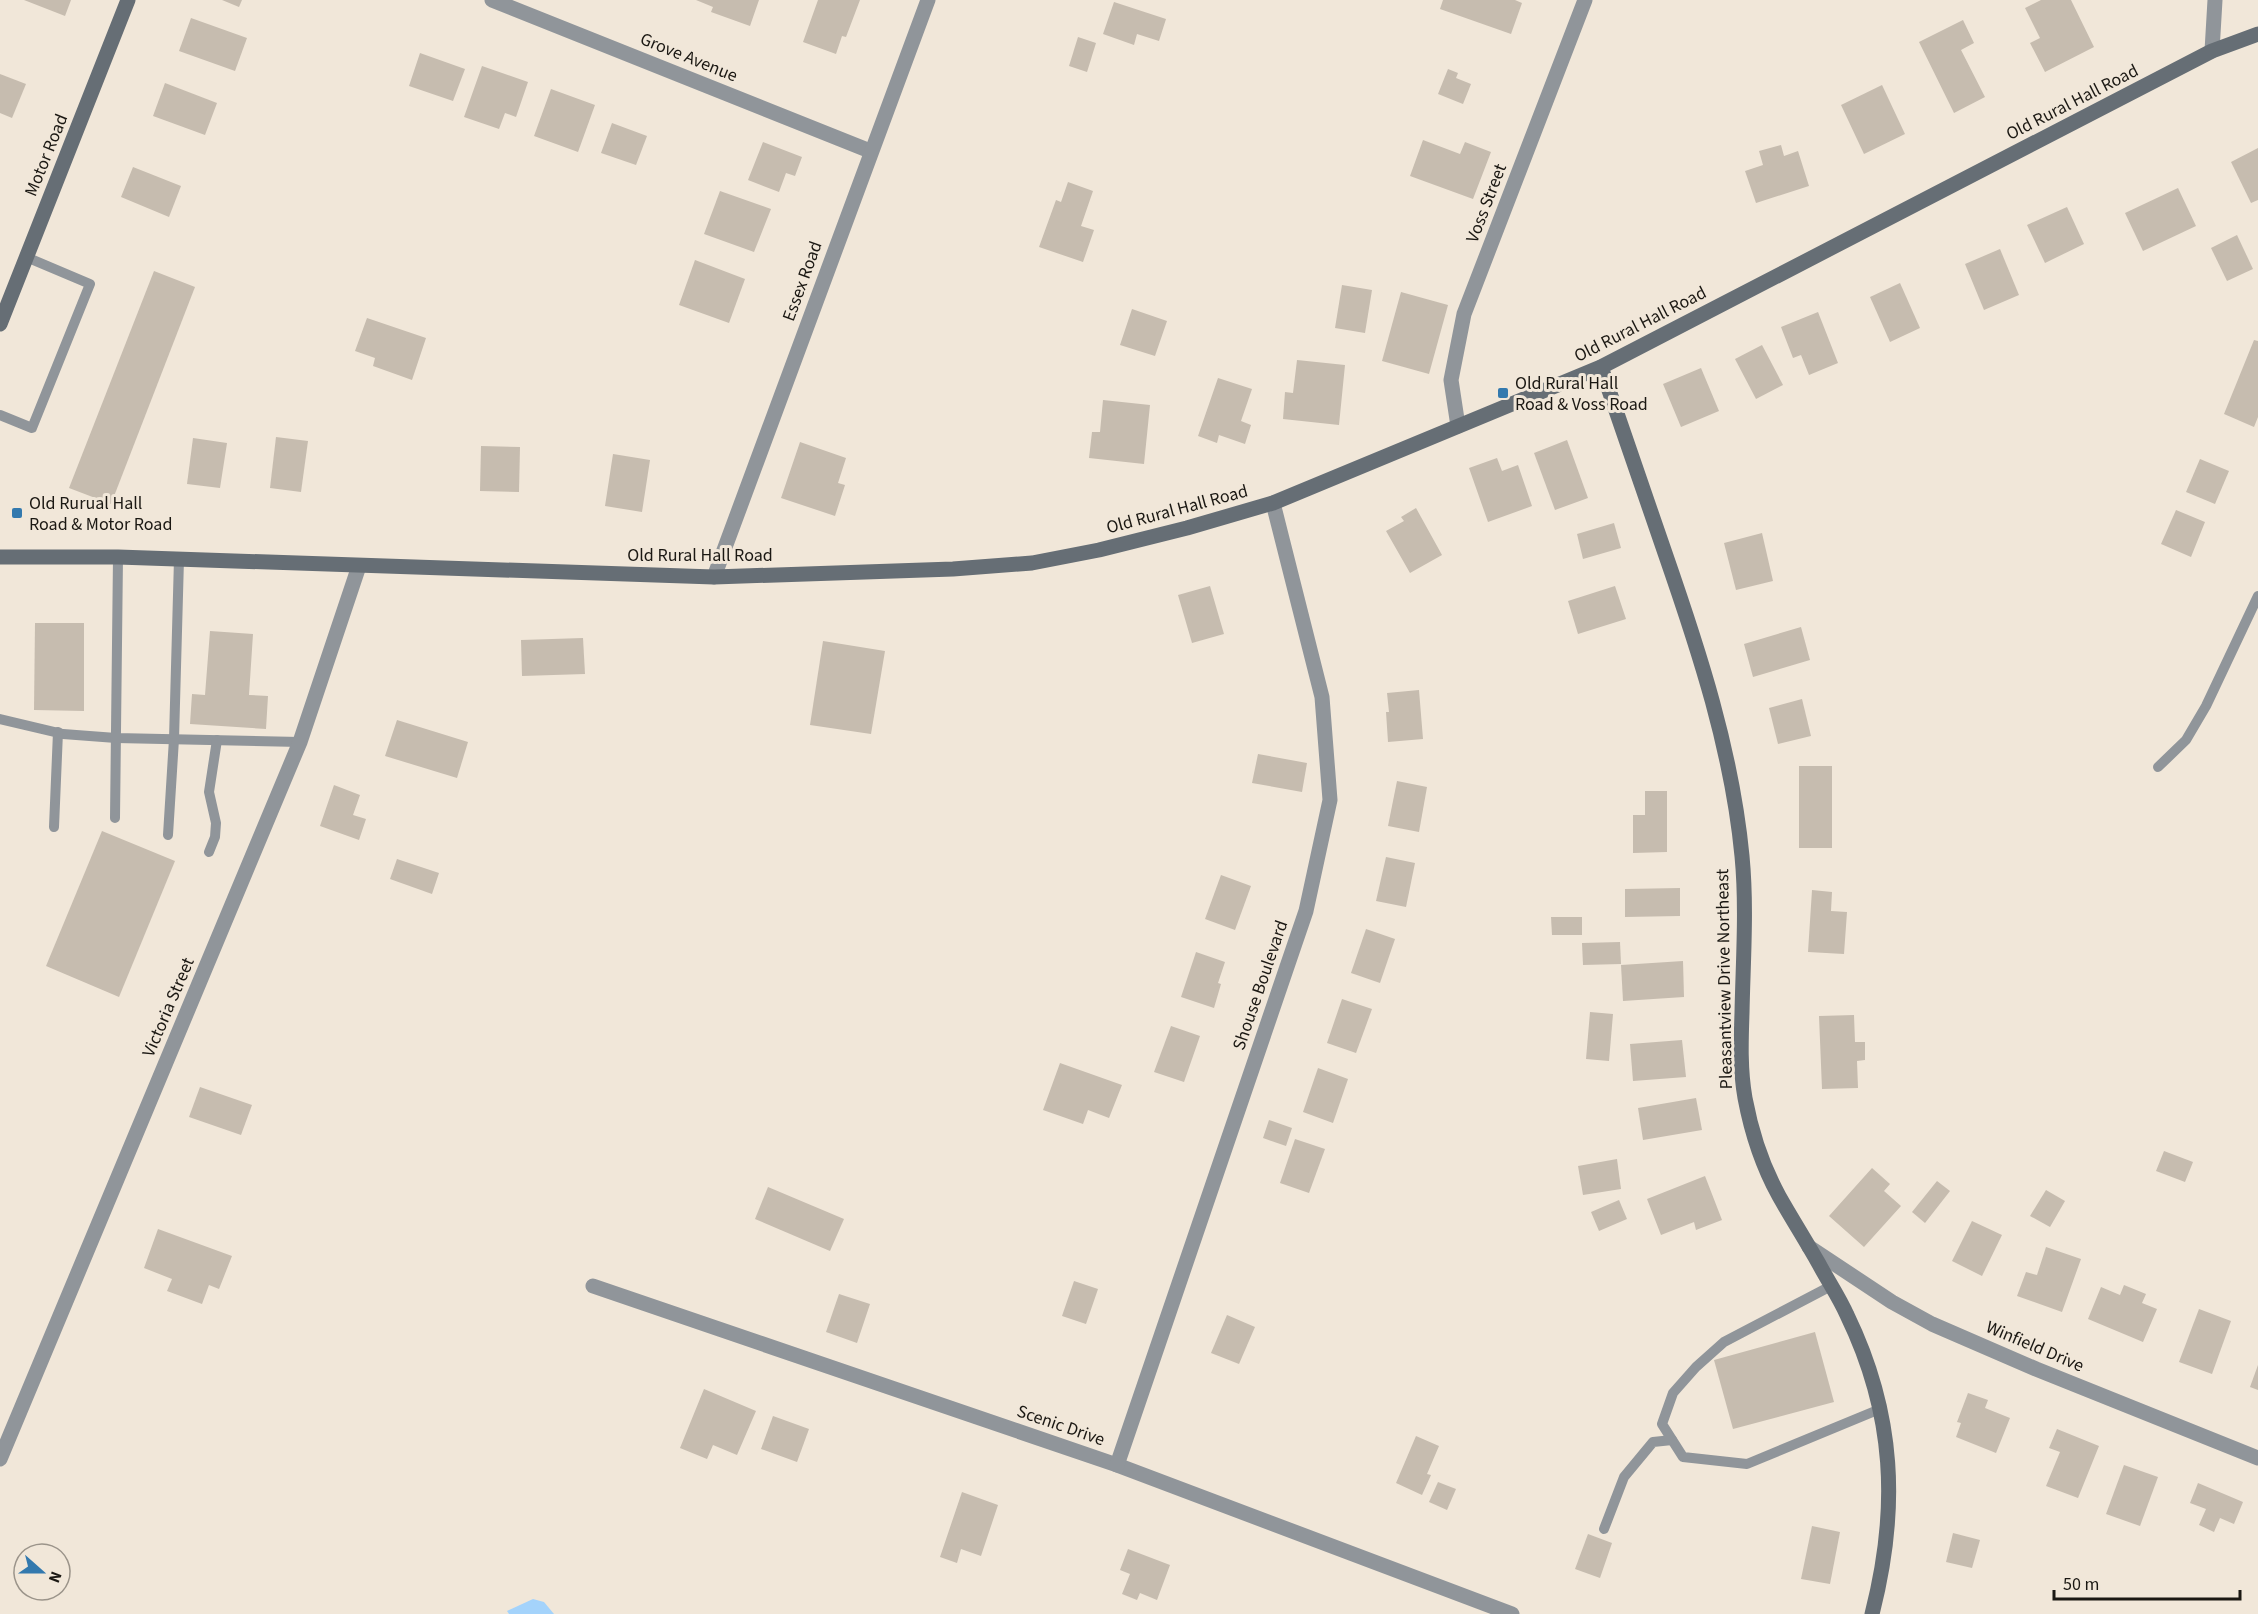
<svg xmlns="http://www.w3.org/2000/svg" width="2258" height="1614" font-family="'Source Sans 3',sans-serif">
<rect width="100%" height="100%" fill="#f1e7d9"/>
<!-- water -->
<path fill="#a4d3fb" d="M 533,1599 L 544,1602 L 554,1614 L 509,1614 L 507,1611 Z"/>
<!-- building -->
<g fill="#c6bcaf">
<path d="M 24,0 L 71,0 L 65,16 Z"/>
<path d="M 222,0 L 242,0 L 239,7 Z"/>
<path d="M 696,0 L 759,0 L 750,26 L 711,12 L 713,7 Z"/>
<path d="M 818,0 L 860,0 L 846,37 L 842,36 L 836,54 L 803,42 Z"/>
<path d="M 1443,0 L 1515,0 L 1522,3 L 1511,34 L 1440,9 Z"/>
<path d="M 2041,0 L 2071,0 L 2094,47 L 2045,72 L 2030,43 L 2040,38 L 2025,8 Z"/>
<path d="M 1114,2 L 1166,19 L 1159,41 L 1137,34 L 1134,45 L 1103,34 Z"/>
<path d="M 191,18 L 247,38 L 235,71 L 179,51 Z"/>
<path d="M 1963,20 L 1974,43 L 1961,50 L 1985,97 L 1954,113 L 1919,42 Z"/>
<path d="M 1078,37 L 1096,43 L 1087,72 L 1069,66 Z"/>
<path d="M 420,53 L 465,69 L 453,101 L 409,86 Z"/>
<path d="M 482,66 L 528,82 L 516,117 L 505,113 L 499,129 L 464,117 Z"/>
<path d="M 1448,69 L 1458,73 L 1456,78 L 1471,84 L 1463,104 L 1438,94 Z"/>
<path d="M 0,74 L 26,84 L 12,118 L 0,113 Z"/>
<path d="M 165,83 L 217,103 L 205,135 L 153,116 Z"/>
<path d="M 1882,85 L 1905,134 L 1864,154 L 1841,105 Z"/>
<path d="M 551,89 L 595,105 L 578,152 L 534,136 Z"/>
<path d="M 612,123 L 647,136 L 636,165 L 601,153 Z"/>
<path d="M 1423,140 L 1460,154 L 1465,142 L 1491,152 L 1473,199 L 1410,176 Z"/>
<path d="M 763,142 L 802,157 L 795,176 L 786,173 L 779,192 L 748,180 Z"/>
<path d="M 1781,145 L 1784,156 L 1798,151 L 1809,186 L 1756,203 L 1745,171 L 1763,165 L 1759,151 Z"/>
<path d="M 2258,148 L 2258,200 L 2251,203 L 2231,162 Z"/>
<path d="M 133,167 L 181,186 L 169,217 L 121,197 Z"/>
<path d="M 1068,182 L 1093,191 L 1081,226 L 1094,230 L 1083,262 L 1039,247 L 1056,200 L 1061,202 Z"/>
<path d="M 2178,188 L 2196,226 L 2143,251 L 2125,213 Z"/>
<path d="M 720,191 L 771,209 L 754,252 L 704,234 Z"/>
<path d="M 2067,207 L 2084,244 L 2045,263 L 2027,225 Z"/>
<path d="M 2237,235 L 2253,269 L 2227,281 L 2211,248 Z"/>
<path d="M 2000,249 L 2019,295 L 1984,310 L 1965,264 Z"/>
<path d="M 695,260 L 745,279 L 729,323 L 679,305 Z"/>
<path d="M 154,271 L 195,287 L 111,504 L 69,488 Z"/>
<path d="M 1900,283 L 1920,328 L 1890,342 L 1870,297 Z"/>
<path d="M 1342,285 L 1372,290 L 1365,333 L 1335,328 Z"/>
<path d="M 1401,292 L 1448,305 L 1429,374 L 1382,361 Z"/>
<path d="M 1132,309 L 1167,321 L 1155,356 L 1120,345 Z"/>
<path d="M 1818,312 L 1838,363 L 1809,375 L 1801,355 L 1793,358 L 1781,327 Z"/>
<path d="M 367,318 L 426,338 L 412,380 L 373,366 L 375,358 L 355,351 Z"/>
<path d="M 2254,340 L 2258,341 L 2258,417 L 2254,427 L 2224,414 Z"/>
<path d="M 1762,345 L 1783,385 L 1756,399 L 1735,359 Z"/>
<path d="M 1297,360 L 1345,365 L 1339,425 L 1283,419 L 1285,392 L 1293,393 Z"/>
<path d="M 1701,368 L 1719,411 L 1681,427 L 1663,384 Z"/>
<path d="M 1218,378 L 1252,389 L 1241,421 L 1251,425 L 1245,444 L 1219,435 L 1217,443 L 1198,436 Z"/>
<path d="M 1103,400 L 1150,405 L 1144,464 L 1089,458 L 1092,432 L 1100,432 Z"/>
<path d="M 276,437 L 308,441 L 301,492 L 270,488 Z"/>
<path d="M 193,438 L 227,443 L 220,488 L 187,484 Z"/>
<path d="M 1567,440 L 1588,498 L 1555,510 L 1534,453 Z"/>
<path d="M 800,442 L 846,458 L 838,483 L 845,485 L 835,516 L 781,498 Z"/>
<path d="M 481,446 L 520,447 L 519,492 L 480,491 Z"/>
<path d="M 613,454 L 650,460 L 642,512 L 605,506 Z"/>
<path d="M 1497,458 L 1502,471 L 1518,465 L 1532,506 L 1488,522 L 1469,468 Z"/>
<path d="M 2200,459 L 2229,471 L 2215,504 L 2186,492 Z"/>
<path d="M 1416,508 L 1442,555 L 1410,573 L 1386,531 L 1404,521 L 1401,517 Z"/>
<path d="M 2176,510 L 2205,522 L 2191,557 L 2161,544 Z"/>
<path d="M 1614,523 L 1621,548 L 1583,559 L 1577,534 Z"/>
<path d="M 1762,533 L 1773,581 L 1736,590 L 1724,543 Z"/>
<path d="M 1210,586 L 1224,634 L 1192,643 L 1178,595 Z"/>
<path d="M 1615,586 L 1626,619 L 1578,634 L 1568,601 Z"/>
<path d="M 35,623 L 84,623 L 84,711 L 34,710 Z"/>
<path d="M 1801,627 L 1810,660 L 1753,677 L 1744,644 Z"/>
<path d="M 210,631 L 253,634 L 249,695 L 268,696 L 266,729 L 190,724 L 192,694 L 205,695 Z"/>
<path d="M 583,638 L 585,674 L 522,676 L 521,640 Z"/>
<path d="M 823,641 L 885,651 L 871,734 L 810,725 Z"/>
<path d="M 1419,690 L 1423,739 L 1388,742 L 1386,712 L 1389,712 L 1387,693 Z"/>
<path d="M 1802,699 L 1811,736 L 1778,744 L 1769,708 Z"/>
<path d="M 397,720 L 468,742 L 457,778 L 385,756 Z"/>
<path d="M 1258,754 L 1307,763 L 1302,792 L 1252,783 Z"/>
<rect x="1799" y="766" width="33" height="82"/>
<path d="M 1397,781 L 1427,787 L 1419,832 L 1388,826 Z"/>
<path d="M 334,785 L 360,795 L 353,815 L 366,819 L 359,840 L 320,826 Z"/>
<path d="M 1645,791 L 1667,791 L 1667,852 L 1633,853 L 1633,815 L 1645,815 Z"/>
<path d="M 102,831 L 175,861 L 119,997 L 46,966 Z"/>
<path d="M 1386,857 L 1415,863 L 1406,907 L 1376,901 Z"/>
<path d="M 397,859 L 439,873 L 432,894 L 390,879 Z"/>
<path d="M 1221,875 L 1251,886 L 1235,930 L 1205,919 Z"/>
<path d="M 1680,888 L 1680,916 L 1625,917 L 1625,889 Z"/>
<path d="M 1812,890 L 1832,892 L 1831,911 L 1847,912 L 1844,954 L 1808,952 Z"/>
<path d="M 1551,917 L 1582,917 L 1582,935 L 1552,935 Z"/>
<path d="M 1366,929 L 1395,939 L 1380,983 L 1351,973 Z"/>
<path d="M 1620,942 L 1621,964 L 1583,965 L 1582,943 Z"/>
<path d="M 1196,952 L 1225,962 L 1218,983 L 1221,984 L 1214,1008 L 1181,997 Z"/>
<path d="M 1683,961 L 1684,997 L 1623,1001 L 1621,965 Z"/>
<path d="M 1342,999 L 1372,1009 L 1356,1053 L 1327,1043 Z"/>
<path d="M 1590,1012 L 1613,1014 L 1609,1061 L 1586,1059 Z"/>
<path d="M 1854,1015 L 1855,1042 L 1865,1042 L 1865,1060 L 1857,1061 L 1858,1088 L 1822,1089 L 1819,1016 Z"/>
<path d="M 1171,1026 L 1200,1036 L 1184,1082 L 1154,1072 Z"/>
<path d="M 1682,1040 L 1686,1077 L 1633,1081 L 1630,1044 Z"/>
<path d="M 1060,1063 L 1122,1085 L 1109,1118 L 1088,1110 L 1083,1124 L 1043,1110 Z"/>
<path d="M 1318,1068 L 1348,1079 L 1333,1123 L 1303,1112 Z"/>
<path d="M 200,1087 L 252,1105 L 241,1135 L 189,1117 Z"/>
<path d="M 1696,1098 L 1702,1130 L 1643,1140 L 1638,1108 Z"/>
<path d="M 1269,1120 L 1292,1128 L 1286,1146 L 1263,1138 Z"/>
<path d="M 1295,1139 L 1325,1149 L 1309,1193 L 1280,1183 Z"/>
<path d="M 2164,1151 L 2193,1162 L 2185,1182 L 2156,1171 Z"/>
<path d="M 1617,1159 L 1621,1189 L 1583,1195 L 1578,1166 Z"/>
<path d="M 1872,1168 L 1890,1184 L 1884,1191 L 1901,1206 L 1864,1247 L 1829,1216 Z"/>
<path d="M 1705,1176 L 1722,1220 L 1696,1230 L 1694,1222 L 1661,1235 L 1647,1199 Z"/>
<path d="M 1937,1181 L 1950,1191 L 1925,1223 L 1912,1212 Z"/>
<path d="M 768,1187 L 844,1219 L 830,1251 L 755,1219 Z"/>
<path d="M 2046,1190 L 2065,1201 L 2050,1227 L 2030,1216 Z"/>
<path d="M 1619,1200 L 1627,1219 L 1599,1231 L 1591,1212 Z"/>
<path d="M 1972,1221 L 2002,1235 L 1982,1276 L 1952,1261 Z"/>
<path d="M 158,1229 L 232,1256 L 219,1289 L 209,1285 L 202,1304 L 167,1291 L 172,1279 L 144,1268 Z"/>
<path d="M 2046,1247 L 2081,1259 L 2062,1312 L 2017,1296 L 2026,1272 L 2037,1275 Z"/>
<path d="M 1074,1281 L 1098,1289 L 1086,1324 L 1062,1316 Z"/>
<path d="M 2124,1285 L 2146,1294 L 2142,1303 L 2157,1309 L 2143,1342 L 2088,1319 L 2101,1287 L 2120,1295 Z"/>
<path d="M 839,1294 L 870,1304 L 857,1343 L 826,1332 Z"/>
<path d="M 2199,1309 L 2231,1321 L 2212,1374 L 2179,1362 Z"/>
<path d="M 1227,1315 L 1255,1327 L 1239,1364 L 1211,1353 Z"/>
<path d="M 1815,1332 L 1834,1402 L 1733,1429 L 1714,1360 Z"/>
<path d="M 2258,1365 L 2258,1390 L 2250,1387 Z"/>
<path d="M 704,1389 L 756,1411 L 737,1455 L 713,1445 L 707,1459 L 680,1448 Z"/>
<path d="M 1968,1393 L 1988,1400 L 1985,1408 L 2010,1418 L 1996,1453 L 1956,1437 L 1961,1423 L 1957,1422 Z"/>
<path d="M 773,1416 L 809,1429 L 797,1462 L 761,1449 Z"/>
<path d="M 2057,1429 L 2099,1446 L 2078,1498 L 2046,1486 L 2060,1452 L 2049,1448 Z"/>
<path d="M 1416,1436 L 1439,1446 L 1427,1474 L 1431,1475 L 1422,1495 L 1396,1483 Z"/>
<path d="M 2124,1465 L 2158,1477 L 2140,1526 L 2106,1514 Z"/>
<path d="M 1438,1482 L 1456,1489 L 1447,1510 L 1429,1502 Z"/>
<path d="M 2198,1483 L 2243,1502 L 2234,1524 L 2220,1518 L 2214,1532 L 2199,1525 L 2206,1509 L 2190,1503 Z"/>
<path d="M 962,1492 L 998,1505 L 981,1556 L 961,1549 L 957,1563 L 940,1557 Z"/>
<path d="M 1812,1526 L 1840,1532 L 1830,1584 L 1801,1579 Z"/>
<path d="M 1953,1533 L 1980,1540 L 1972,1568 L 1946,1562 Z"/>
<path d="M 1588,1534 L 1612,1543 L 1600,1578 L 1575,1569 Z"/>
<path d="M 1128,1549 L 1170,1565 L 1157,1600 L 1140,1593 L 1137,1600 L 1122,1594 L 1130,1574 L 1120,1570 Z"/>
</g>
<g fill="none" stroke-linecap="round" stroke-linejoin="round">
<!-- lane -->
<g stroke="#90959a" stroke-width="10">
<path d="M 0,415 L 32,428 L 90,284 L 26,257"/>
<path d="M 0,719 L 63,734 L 116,738 L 300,742"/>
<path d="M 2158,767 L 2186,740 L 2206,706 L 2258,596"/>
<path d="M 115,818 L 118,557"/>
<path d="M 54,827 L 58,732"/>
<path d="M 168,835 L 174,739 L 179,559"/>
<path d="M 209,852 L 215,837 L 216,823 L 209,792 L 217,740"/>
<path d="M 1831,1286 L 1724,1342 L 1696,1367 L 1673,1393 L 1662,1424 L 1683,1457 L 1747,1464 L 1880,1409"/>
<path d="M 1604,1529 L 1624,1477 L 1653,1442 L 1672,1440"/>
</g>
<!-- street -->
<g stroke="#90959a" stroke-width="15">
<path d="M 492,0 L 870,151"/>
<path d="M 2212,51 L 2215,0"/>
<path d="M 1458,426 L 1451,380 L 1464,314 L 1585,0"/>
<path d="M 714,577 L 928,0"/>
<path d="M 1809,1247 L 1892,1302 L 1932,1324 L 2036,1369 L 2258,1458"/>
<path d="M 593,1286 L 1117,1465 L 1512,1614"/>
<path d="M 0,1459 L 300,742 L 359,566"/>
<path d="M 1117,1465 L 1306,911 L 1330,800 L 1322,697 L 1273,503"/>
</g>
<!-- secondary -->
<g stroke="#666e75" stroke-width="15">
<path d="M 0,324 L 128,0"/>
<path d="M 1601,367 C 1622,429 1644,491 1665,553 C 1699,651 1732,751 1742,856 C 1747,908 1743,961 1742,1013 C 1741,1041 1740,1070 1745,1098 C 1751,1130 1763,1167 1779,1196 C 1792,1219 1806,1241 1819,1264 C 1828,1281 1839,1297 1847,1315 C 1895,1414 1899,1509 1872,1614"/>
<path d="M 0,557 L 118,557 L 714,577 L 953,569 L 1032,563 L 1099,550 L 1187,528 L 1273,503 L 1601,367 L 2212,51 L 2258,34"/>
</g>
</g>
<!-- markers -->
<g fill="#3379ae" stroke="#f1e7d9" stroke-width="2">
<rect x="1497" y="387" width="12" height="12" rx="3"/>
<rect x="11" y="507" width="12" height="12" rx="3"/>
</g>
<g text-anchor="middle" stroke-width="6" stroke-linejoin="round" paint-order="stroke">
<!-- street labels -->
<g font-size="18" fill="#1b1813" stroke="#f1e7d9">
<text transform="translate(689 57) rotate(22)" y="6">Grove Avenue</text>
<text transform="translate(2072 102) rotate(-27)" y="6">Old Rural Hall Road</text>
<text transform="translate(46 155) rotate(-68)" y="6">Motor Road</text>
<text transform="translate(1486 203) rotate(-69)" y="6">Voss Street</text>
<text transform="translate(802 281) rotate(-70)" y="6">Essex Road</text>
<text transform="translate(1640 324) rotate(-27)" y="6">Old Rural Hall Road</text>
<text transform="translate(1177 509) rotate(-15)" y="6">Old Rural Hall Road</text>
<text x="700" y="561">Old Rural Hall Road</text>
<text transform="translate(1724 979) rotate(-91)" y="6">Pleasantview Drive Northeast</text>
<text transform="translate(1260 985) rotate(-71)" y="6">Shouse Boulevard</text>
<text transform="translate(168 1007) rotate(-67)" y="6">Victoria Street</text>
<text transform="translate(2035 1346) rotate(23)" y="6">Winfield Drive</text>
<text transform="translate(1061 1425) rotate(19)" y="6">Scenic Drive</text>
</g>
<!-- poi labels -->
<g font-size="18" fill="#1b1813" stroke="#f1e7d9" text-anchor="start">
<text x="1515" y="389">Old Rural Hall<tspan x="1515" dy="21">Road &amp; Voss Road</tspan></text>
<text x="29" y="509">Old Rurual Hall<tspan x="29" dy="21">Road &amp; Motor Road</tspan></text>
</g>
</g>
<!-- north arrow -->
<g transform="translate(42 1572) rotate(111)"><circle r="28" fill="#f1e7d9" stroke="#9b948a" stroke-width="1.5"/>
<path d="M0-4.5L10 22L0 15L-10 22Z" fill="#3379ae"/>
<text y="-9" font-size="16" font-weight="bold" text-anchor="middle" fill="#1b1813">N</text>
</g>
<!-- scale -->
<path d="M2054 1590v9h186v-9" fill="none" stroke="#1b1813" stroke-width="3"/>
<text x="2063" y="1590" font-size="18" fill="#1b1813" stroke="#f1e7d9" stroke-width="4.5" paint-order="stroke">50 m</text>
</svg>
